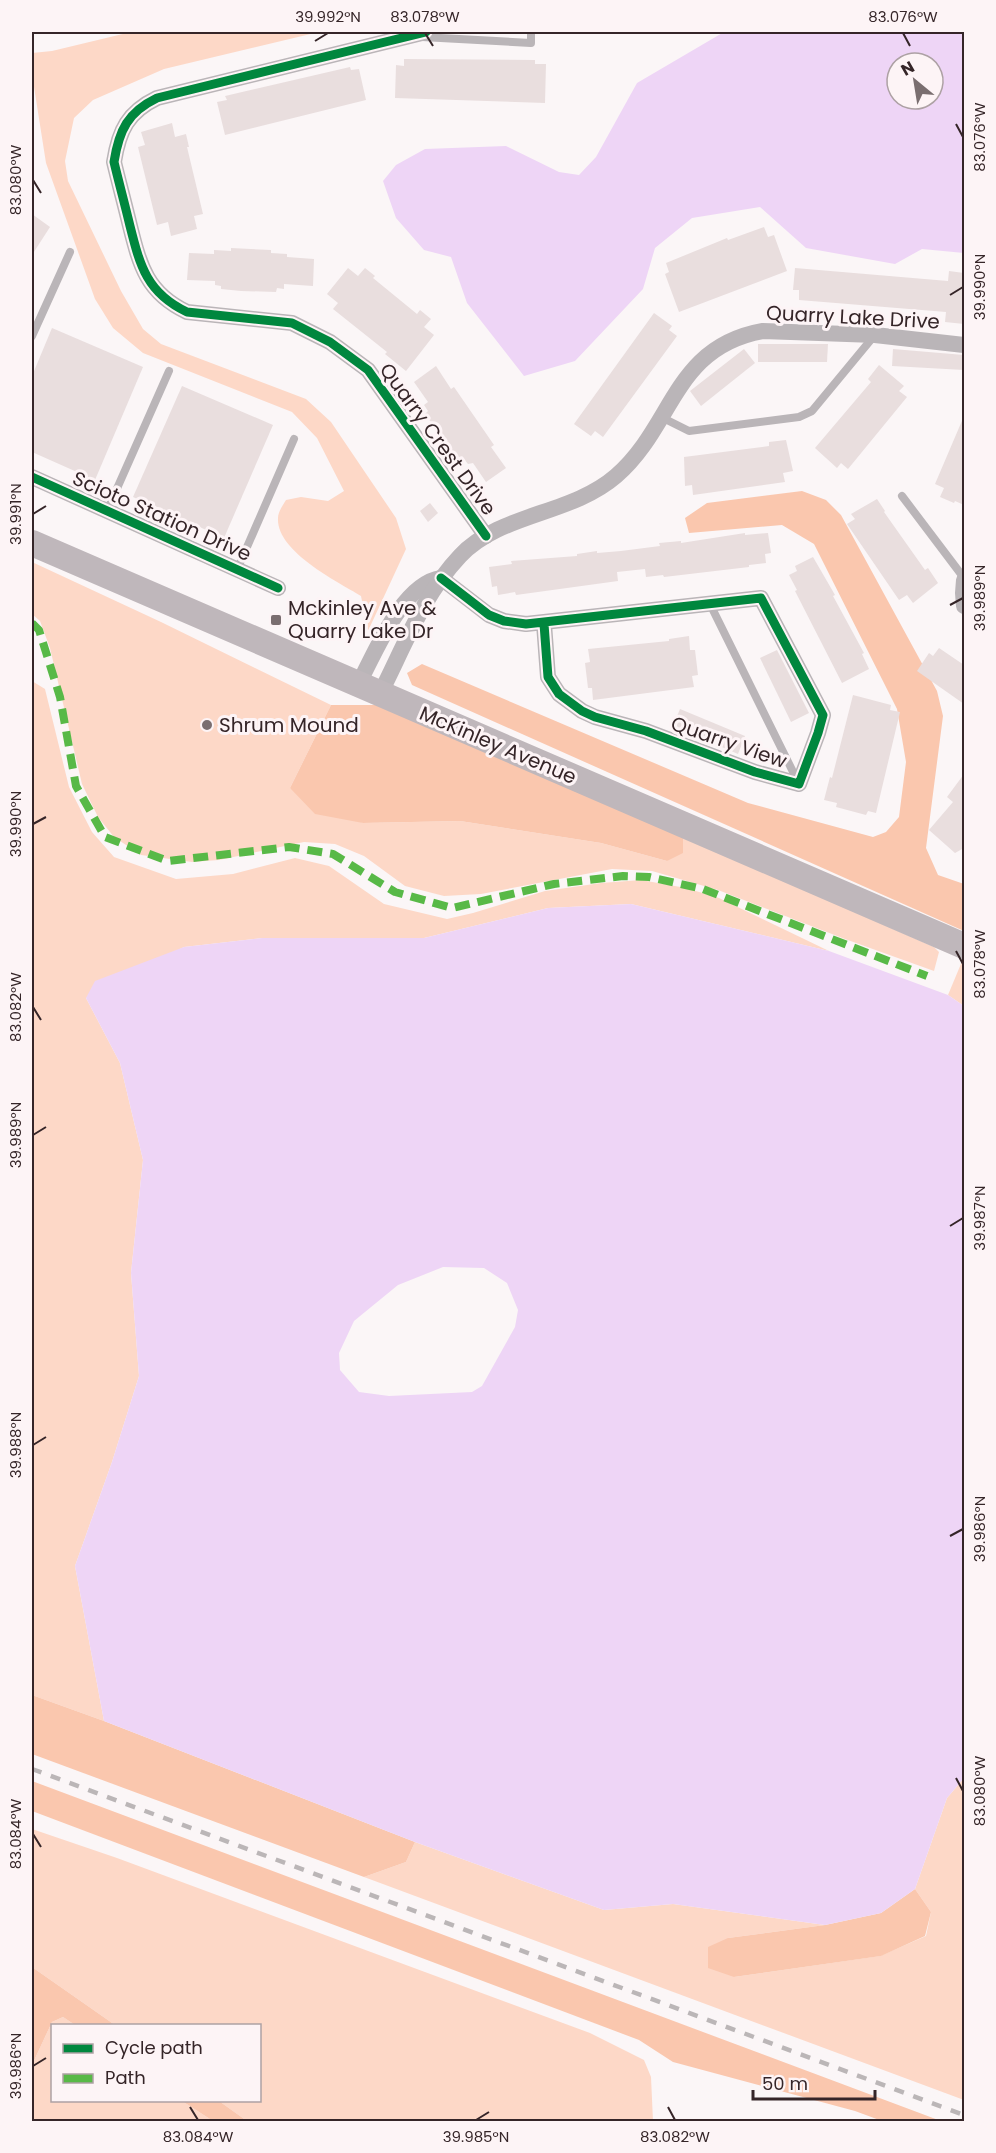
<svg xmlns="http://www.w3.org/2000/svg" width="996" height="2153" font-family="Poppins,sans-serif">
<rect width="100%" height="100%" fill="#fbf6f7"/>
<!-- green -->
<g fill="#fdd8c7">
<path d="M 131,32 L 319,32 L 164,69 L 93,100 L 74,118 L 65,161 L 68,181 L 121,291 L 143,329 L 161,344 L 306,399 L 331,422 L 396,518 L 406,549 L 368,631 L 361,596 C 336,581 276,551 278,518 C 278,512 283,505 286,500 L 301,497 L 328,501 L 344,491 L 317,438 L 292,412 L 143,353 L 113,328 L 95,299 L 46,163 L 32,74 L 32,53 L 52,51 Z"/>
<path d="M 32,562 L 161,622 L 331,705 L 290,788 L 363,823 L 460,821 L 601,843 L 667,861 L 683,836 L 934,947 L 939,952 L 934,971 L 845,939 L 718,890 L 652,871 L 612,869 L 481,894 L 444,896 L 405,886 L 364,856 L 335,844 L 304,842 L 219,860 L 192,862 L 141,855 L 114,837 L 98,817 L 82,784 L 50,648 L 40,621 L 32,614 Z"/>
<path d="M 32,681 L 45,689 L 69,787 L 92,832 L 114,857 L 176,879 L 233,874 L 295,858 L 329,866 L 384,904 L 447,919 L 473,913 L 545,891 L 601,883 L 641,880 L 686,888 L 719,898 L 829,951 L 631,904 L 548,908 L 424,938 L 262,938 L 184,947 L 86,998 L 120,1063 L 143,1160 L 131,1273 L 139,1376 L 112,1462 L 75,1566 L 104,1721 L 32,1695 Z"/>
<path d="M 963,959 L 964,960 L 964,1006 L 948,995 Z"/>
<path d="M 964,1778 L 964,2100 L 364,1877 L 406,1862 L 415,1842 L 604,1910 L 673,1904 L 825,1925 L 728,1938 L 734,1977 L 880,1956 L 926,1936 L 931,1912 L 915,1889 L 947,1798 Z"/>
<path d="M 32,1829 L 117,1858 L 590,2033 L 644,2060 L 651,2077 L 653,2121 L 247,2121 L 219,2101 L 260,2100 L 260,2026 L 115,2025 L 32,1967 Z"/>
<path d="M 63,2017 L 75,2025 L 52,2026 L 52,2100 L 182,2101 L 213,2121 L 32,2121 L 32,2065 L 52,2022 Z"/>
</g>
<!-- forest -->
<g fill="#fac7ae">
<path d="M 802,491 L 826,500 L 841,515 L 937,691 L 943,716 L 926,848 L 938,875 L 964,884 L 964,931 L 412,685 L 407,673 L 422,664 L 748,803 L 873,837 L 886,832 L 899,817 L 906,762 L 897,709 L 814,544 L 782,525 L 689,533 L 685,518 L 707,503 Z"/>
<path d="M 331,705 L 376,705 L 683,836 L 683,853 L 667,861 L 601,843 L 460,821 L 363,823 L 315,814 L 290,788 Z"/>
<path d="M 32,1695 L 104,1721 L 415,1842 L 406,1862 L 364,1877 L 32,1754 Z"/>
<path d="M 32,1781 L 941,2121 L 882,2121 L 855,2111 L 673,2062 L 639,2040 L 32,1811 Z"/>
<path d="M 915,1889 L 931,1912 L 925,1936 L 881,1956 L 734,1977 L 708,1968 L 708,1947 L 728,1938 L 825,1925 L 881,1913 Z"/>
<path d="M 32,1967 L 115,2025 L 75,2025 L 63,2017 L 52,2022 L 32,2065 Z"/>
<path d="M 182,2101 L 219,2101 L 247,2121 L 213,2121 Z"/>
</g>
<!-- water -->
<g fill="#eed5f6" fill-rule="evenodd">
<path d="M 724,32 L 964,32 L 964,253 L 922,249 L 895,264 L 806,248 L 760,207 L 692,218 L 655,248 L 643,289 L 575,361 L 524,376 L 467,303 L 451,257 L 424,250 L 396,218 L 383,181 L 396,165 L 425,149 L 506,146 L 559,172 L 579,175 L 596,157 L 637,83 ZM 897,63 L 933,63 L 933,99 L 897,99 Z"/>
<path d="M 631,904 L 829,951 L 948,995 L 964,1006 L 964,1778 L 947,1798 L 915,1889 L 881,1913 L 825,1925 L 673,1904 L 604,1910 L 415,1842 L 104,1721 L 75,1566 L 112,1462 L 139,1376 L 131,1273 L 143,1160 L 120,1063 L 86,998 L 95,981 L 184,947 L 262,938 L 424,938 L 548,908 ZM 443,1267 L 484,1268 L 507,1283 L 518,1310 L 515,1327 L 482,1386 L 472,1392 L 389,1396 L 359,1392 L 340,1370 L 339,1353 L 354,1321 L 398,1285 Z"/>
</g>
<!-- building -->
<g fill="#e9dede">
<path d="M 404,59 L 535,60 L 535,64 L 546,64 L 545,103 L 395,98 L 396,65 L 404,66 Z"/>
<path d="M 350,67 L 351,70 L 359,69 L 366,100 L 225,135 L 217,102 L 227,100 L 225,96 Z"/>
<path d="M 172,123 L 175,137 L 186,134 L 189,147 L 187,147 L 203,214 L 194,216 L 197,229 L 171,236 L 168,222 L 157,225 L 138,147 L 145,145 L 141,132 Z"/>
<path d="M 32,214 L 50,227 L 32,255 Z"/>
<path d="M 764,227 L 768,237 L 774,235 L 787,271 L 679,312 L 665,274 L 669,272 L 666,263 L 727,238 L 728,240 Z"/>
<path d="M 231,248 L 271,250 L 271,253 L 287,254 L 287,257 L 314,259 L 313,286 L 284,284 L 284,289 L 277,288 L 276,292 L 241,291 L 221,289 L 221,286 L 215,285 L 215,281 L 187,280 L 189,253 L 214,254 L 214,250 L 231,251 Z"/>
<path d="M 348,268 L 358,276 L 365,268 L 375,276 L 373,278 L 417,314 L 420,310 L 431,319 L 424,327 L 434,335 L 406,371 L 385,354 L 387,352 L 333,309 L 338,303 L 327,294 Z"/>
<path d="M 795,268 L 948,281 L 949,271 L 964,273 L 964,324 L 945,322 L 946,312 L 799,300 L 799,290 L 793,290 Z"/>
<path d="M 654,313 L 672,326 L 669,330 L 677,336 L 603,437 L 595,431 L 591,436 L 574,424 Z"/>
<path d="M 52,328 L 143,367 L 95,480 L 32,452 L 32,376 Z"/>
<path d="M 758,344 L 828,344 L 827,362 L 758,362 Z"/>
<path d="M 744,349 L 755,363 L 701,406 L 690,391 Z"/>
<path d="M 893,349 L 964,355 L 964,370 L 892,366 Z"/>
<path d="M 879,365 L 904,386 L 899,391 L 907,397 L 848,469 L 841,463 L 837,468 L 815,448 L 871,382 L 868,379 Z"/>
<path d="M 436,366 L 451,389 L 454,387 L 494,445 L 491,447 L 506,468 L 486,482 L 473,463 L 468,464 L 464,459 L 460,462 L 425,414 L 428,411 L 424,405 L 428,402 L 414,382 Z"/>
<path d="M 182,386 L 273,425 L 224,538 L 133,497 Z"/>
<path d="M 964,416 L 964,505 L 955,501 L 954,503 L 940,497 L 944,488 L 935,484 Z"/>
<path d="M 786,440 L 793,471 L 783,473 L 785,482 L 693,495 L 692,485 L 685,486 L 684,457 L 769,446 L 769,442 Z"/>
<path d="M 877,499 L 885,511 L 884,512 L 925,570 L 928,568 L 938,583 L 913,603 L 907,595 L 899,600 L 847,524 L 855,519 L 851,514 Z"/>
<path d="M 430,503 L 438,513 L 428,522 L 420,511 Z"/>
<path d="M 745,533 L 745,535 L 768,533 L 771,553 L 765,554 L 766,563 L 749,565 L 749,567 L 664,577 L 663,575 L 646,577 L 645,569 L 617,572 L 618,581 L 516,595 L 515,592 L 498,595 L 497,586 L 492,587 L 489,567 L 512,564 L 511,561 L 577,556 L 577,554 L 597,551 L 597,553 L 621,551 L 660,546 L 659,543 L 681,541 L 681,543 Z"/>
<path d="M 813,557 L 835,595 L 833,596 L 864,653 L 862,654 L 869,669 L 842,683 L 795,591 L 797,590 L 789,575 L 797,571 L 795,566 Z"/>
<path d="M 689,636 L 690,650 L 695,650 L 698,675 L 692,676 L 694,687 L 593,700 L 592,688 L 588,688 L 585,663 L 590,662 L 588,649 L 669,641 L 669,639 Z"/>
<path d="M 939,648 L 964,665 L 964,704 L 917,671 L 929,653 L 933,656 Z"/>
<path d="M 777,650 L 809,713 L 791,722 L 760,658 Z"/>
<path d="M 853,695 L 891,705 L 890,710 L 900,712 L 876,813 L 868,811 L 866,815 L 836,807 L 837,803 L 824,800 L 830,777 L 832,778 Z"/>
<path d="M 680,709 L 745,736 L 738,754 L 673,726 Z"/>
<path d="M 964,774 L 964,848 L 955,853 L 929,830 L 953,802 L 947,797 Z"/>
</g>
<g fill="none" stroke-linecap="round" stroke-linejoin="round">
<!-- lane -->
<g stroke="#bab5b8" stroke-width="8">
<path d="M 422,37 L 531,43 L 531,32"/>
<path d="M 32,336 L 70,252"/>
<path d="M 661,417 L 689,431 L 799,417 L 812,411 L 874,336"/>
<path d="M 902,496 L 964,578"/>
<path d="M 107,511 L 169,371"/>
<path d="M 237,570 L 294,439"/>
<path d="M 710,604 L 799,784"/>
</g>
<!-- street -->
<g stroke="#bab5b8" stroke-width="16">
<path d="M 426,32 L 157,98 C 128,112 119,130 114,162 C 119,183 125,205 130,226 C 140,266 147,293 187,312 L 292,323 L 330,342 L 368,370 L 486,536"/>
<path d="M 32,477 L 278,588"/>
<path d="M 441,578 L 489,615 L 504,621 L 526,624 L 761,598 L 823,715 L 818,733 L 799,784 L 755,772 L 646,731 L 595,717 L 582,711 L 559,694 L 548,677 L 544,624"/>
<path d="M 964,580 L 963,593 L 964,606"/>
<path d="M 358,685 C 375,653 402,584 441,578"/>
<path d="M 380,694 C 404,647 423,595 460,556 C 500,513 571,515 616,476 C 674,426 673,347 763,331 L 875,335 L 964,345"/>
</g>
<!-- primary -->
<path stroke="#bfb7bb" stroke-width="26" d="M 32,543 L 964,946"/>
<!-- rail -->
<path stroke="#bbb6b7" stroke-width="4.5" stroke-dasharray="10 10" stroke-linecap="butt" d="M 32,1769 L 964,2115"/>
<!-- quiet -->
<path stroke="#58b947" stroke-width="8" stroke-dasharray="15 8" stroke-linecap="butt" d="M 32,623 L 39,630 L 60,697 L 76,786 L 105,837 L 168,861 L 289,847 L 333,854 L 395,892 L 452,908 L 554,884 L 623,876 L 649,877 L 703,889 L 927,976"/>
<!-- cycleway casing -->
<g stroke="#fdf4f6" stroke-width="13">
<g id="cycleway">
<path d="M 426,32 L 157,98 C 128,112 119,130 114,162 C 119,183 125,205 130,226 C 140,266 147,293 187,312 L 292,323 L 330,342 L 368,370 L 486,536"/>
<path d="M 32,477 L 278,588"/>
<path d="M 441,578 L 489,615 L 504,621 L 526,624 L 761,598 L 823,715 L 818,733 L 799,784 L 755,772 L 646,731 L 595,717 L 582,711 L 559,694 L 548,677 L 544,624"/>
</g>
</g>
<!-- cycleway -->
<use href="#cycleway" stroke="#00873e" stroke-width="9"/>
</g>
<!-- ticks -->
<path fill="none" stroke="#352528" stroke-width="2" d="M 425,33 L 433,46M 903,33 L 910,46M 315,41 L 328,33M 956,124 L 963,137M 33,180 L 41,193M 950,295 L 963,287M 33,514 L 46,506M 950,605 L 963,598M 33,824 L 46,817M 956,951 L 963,964M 33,1007 L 41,1020M 33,1135 L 46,1127M 950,1226 L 963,1218M 33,1445 L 46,1437M 950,1536 L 963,1529M 956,1778 L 963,1791M 33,1834 L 41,1847M 33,2066 L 46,2058M 190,2107 L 198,2120M 668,2107 L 675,2120M 476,2120 L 489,2112"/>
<!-- markers -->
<g fill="#7a6e70" stroke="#fdf4f6" stroke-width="2">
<rect x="270" y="614" width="12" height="12" rx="3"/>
<circle cx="207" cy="725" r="6"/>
</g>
<g text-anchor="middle" stroke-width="6" stroke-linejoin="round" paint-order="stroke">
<!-- street labels -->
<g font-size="20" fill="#352528" stroke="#fdf4f6">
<text transform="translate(853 317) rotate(3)" y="7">Quarry Lake Drive</text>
<text transform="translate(438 439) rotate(54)" y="7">Quarry Crest Drive</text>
<text transform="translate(162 516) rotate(24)" y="7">Scioto Station Drive</text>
<text transform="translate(729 742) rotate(19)" y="7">Quarry View</text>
<text transform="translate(498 745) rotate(23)" y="7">McKinley Avenue</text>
</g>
<!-- poi labels -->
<g font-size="20" fill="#352528" stroke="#fdf4f6" text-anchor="start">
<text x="288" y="615">Mckinley Ave &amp;<tspan x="288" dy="23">Quarry Lake Dr</tspan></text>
<text x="219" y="732">Shrum Mound</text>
</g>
</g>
<!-- border -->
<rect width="996" height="2153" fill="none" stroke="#fdf4f6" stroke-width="66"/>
<!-- legend -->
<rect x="51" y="2024" width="210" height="78" fill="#fdf4f6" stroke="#ada1a4" stroke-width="1.5"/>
<rect x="63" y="2044" width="30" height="9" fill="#00873e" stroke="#ada1a4" stroke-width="1.5"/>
<text x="105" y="2054" font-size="18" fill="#352528">Cycle path</text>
<rect x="63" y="2074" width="30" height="9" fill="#58b947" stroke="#ada1a4" stroke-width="1.5"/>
<text x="105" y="2084" font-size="18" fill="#352528">Path</text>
<!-- north arrow -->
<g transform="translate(915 81) rotate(330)"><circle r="28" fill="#fdf4f6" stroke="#ada1a4" stroke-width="1.5"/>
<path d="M0-4.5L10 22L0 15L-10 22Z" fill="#7a6e70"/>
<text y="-9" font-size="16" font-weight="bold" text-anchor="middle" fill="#352528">N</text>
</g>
<!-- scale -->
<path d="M753 2090v9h122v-9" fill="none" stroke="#352528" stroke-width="3"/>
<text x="762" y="2090" font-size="18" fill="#352528" stroke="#fdf4f6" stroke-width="4.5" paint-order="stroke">50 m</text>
<rect x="33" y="33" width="930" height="2087" fill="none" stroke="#352528" stroke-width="2"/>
<g font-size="15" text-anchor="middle" fill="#352528">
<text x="328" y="22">39.992°N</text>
<text x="425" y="22">83.078°W</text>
<text x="903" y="22">83.076°W</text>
<text transform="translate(980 137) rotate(-90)" y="5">83.076°W</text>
<text transform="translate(16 180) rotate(-90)" y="5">83.080°W</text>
<text transform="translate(980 287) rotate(-90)" y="5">39.990°N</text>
<text transform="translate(16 514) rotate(-90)" y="5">39.991°N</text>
<text transform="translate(980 598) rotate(-90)" y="5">39.989°N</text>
<text transform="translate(16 824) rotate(-90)" y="5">39.990°N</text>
<text transform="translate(980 964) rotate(-90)" y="5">83.078°W</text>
<text transform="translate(16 1007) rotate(-90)" y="5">83.082°W</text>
<text transform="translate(16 1135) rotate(-90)" y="5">39.989°N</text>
<text transform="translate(980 1218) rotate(-90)" y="5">39.987°N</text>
<text transform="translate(16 1445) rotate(-90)" y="5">39.988°N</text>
<text transform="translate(980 1529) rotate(-90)" y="5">39.986°N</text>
<text transform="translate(980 1791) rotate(-90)" y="5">83.080°W</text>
<text transform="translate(16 1834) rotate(-90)" y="5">83.084°W</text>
<text transform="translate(16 2066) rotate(-90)" y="5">39.986°N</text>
<text x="198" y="2142">83.084°W</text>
<text x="476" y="2142">39.985°N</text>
<text x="675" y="2142">83.082°W</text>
</g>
</svg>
